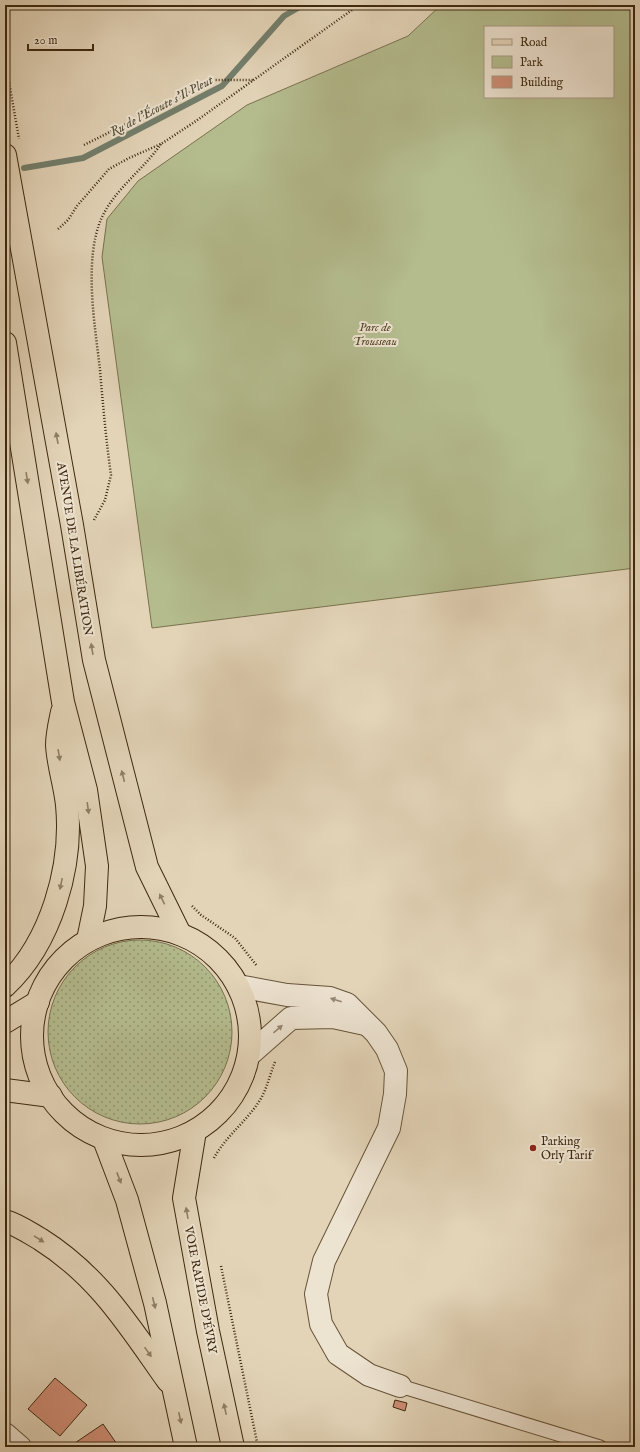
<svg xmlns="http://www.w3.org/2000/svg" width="640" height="1452" font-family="'IM FELL English',serif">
<defs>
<pattern id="grass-dots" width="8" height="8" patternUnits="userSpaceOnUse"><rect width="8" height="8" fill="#b4bc8e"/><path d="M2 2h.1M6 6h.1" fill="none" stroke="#949972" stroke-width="1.8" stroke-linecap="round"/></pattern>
</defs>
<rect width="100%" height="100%" fill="#e3d4b8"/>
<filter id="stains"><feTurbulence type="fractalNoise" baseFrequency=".005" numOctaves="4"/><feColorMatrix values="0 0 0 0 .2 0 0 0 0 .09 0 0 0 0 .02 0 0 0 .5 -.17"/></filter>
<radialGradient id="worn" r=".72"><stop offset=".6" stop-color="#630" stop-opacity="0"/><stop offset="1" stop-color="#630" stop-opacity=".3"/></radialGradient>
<!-- grass -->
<circle fill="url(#grass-dots)" stroke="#79724e" cx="140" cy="1032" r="92"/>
<!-- park -->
<path fill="#b4bc8e" stroke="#79724e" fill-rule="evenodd" d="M 441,5 L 635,5 L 635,568 L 152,628 L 102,257 L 107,219 L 138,181 L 247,105 L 408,36 ZM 485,27 L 613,27 L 613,97 L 485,97 Z"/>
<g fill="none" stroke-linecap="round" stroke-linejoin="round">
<!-- stream -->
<path stroke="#737f6c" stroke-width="6" d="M 24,168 L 83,158 L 222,86 L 284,16 L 303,5"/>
</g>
<!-- building -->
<g fill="#d08e76" stroke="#3e290f">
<path d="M 55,1378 L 87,1405 L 60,1436 L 28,1409 Z"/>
<path d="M 395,1400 L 407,1403 L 405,1411 L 393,1407 Z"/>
<path d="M 103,1424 L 119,1447 L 69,1447 Z"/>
</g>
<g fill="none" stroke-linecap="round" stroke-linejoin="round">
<!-- service casing -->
<g stroke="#675439" stroke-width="15">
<path id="service" d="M 400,1386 L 600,1447"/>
</g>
<!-- minor casing -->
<g stroke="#675439" stroke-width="24">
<g id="minor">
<path d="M 238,986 L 287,995 L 330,998 L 347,1004 L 376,1033 L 387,1049 L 396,1071 L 395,1094 L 389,1128 L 324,1261 L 316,1294 L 321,1324 L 338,1354 L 369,1375 L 400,1386"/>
<path d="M 249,1055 L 291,1018 L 333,1017 L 365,1024"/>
<path d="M 5,1434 L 20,1447"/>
</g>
</g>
<!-- primary casing -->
<g stroke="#3e290f" stroke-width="24">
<g id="primary">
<path d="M 5,155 L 72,525 L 94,660 L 147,867 L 180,934"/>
<path d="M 5,343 L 63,702 L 86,790 L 97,866 L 95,906 L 88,940"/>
<circle cx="141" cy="1036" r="109"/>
<path d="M 5,986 C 51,943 73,867 67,805 C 65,785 58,765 57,745 C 57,734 60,722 62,712"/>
<path d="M 5,1022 L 38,1002"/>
<path d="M 5,1090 L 51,1096"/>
<path d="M 195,1131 L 184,1198 L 208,1331 L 233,1447"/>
<path d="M 105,1142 L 127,1200 L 155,1303 L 186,1447"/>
<path d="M 5,1221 C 18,1225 28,1232 40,1239 C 99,1276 129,1326 168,1381"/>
</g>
</g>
<!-- path -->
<g stroke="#3e290f" stroke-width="2.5" stroke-dasharray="1 2" stroke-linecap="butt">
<path d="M 5,59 L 19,139"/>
<path d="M 84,145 L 214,80 L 254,80"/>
<path d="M 58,229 L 68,220 L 77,206 L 109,169 L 129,158 L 161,144 L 196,121 L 359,5"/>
<path d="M 94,520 L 105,500 L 111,475 C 106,440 103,405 100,370 C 95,325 83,259 102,217 C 116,188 143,170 161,144"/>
<path d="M 192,906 L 201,915 L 235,938 L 257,966"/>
<path d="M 214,1158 C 226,1136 247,1121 260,1100 C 267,1089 270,1074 275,1062"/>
<path d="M 221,1266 L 258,1447"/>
</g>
<!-- service -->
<use href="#service" stroke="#ede3d1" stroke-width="13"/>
<!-- minor -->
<use href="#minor" stroke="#ede3d1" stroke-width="22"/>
<!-- primary -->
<use href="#primary" stroke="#e3d4b8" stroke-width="22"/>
</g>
<!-- one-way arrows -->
<defs><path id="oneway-solid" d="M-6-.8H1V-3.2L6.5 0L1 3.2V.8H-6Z"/></defs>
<g fill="#907e64">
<use href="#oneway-solid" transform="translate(57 438) rotate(-100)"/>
<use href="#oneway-solid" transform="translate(27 478) rotate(81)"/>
<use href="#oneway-solid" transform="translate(92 649) rotate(-99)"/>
<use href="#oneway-solid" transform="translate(59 755) rotate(81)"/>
<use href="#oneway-solid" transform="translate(123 776) rotate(-104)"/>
<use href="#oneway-solid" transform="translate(88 808) rotate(82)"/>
<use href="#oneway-solid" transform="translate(61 884) rotate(102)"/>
<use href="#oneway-solid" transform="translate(162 899) rotate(-116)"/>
<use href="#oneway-solid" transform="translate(119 1178) rotate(69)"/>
<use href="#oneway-solid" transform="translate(187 1213) rotate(-100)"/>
<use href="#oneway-solid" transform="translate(39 1239) rotate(32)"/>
<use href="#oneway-solid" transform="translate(154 1303) rotate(76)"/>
<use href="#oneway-solid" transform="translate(148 1352) rotate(55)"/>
<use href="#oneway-solid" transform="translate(225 1409) rotate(-102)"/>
<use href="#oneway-solid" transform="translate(180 1418) rotate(78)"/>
</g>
<g fill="#968670">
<use href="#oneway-solid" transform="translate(336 1000) rotate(-162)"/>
<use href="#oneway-solid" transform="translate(278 1029) rotate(-41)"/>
</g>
<!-- markers -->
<circle fill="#8f2418" stroke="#ede3d1" stroke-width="1.5" cx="533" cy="1148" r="4"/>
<g text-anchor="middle" stroke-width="4" stroke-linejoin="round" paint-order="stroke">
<!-- park labels -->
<g font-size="12" font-style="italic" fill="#564628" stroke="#ede3d1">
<text x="375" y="331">Parc de<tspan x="375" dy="14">Trousseau</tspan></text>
</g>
<!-- street labels -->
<g font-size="12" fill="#3e290f" stroke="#ede3d1">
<text transform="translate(75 549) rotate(81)" y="4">AVENUE DE LA LIBÉRATION</text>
<text transform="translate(201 1290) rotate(79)" y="4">VOIE RAPIDE D'ÉVRY</text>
</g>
<!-- poi labels -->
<g font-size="12" fill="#3e290f" stroke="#ede3d1" text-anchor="start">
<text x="541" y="1145">Parking<tspan x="541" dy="14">Orly Tarif</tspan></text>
</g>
<!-- water labels -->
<g font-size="13" font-style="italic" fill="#544d36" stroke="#ede3d1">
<text transform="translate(161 105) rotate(-28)" y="5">Ru de l'Écoute s'Il Pleut</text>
</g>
</g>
<!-- margin -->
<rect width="640" height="1452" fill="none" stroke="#e3d4b8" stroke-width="20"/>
<rect x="6" y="6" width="628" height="1440" fill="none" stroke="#3e290f" stroke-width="2"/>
<rect x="10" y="10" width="620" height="1432" fill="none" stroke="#3e290f"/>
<!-- legend -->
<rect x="484" y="26" width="130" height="72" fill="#ede3d1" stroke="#a79983"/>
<rect x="492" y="39" width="20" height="6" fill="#e3d4b8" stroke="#a79983"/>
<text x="520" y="46" font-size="12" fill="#3e290f">Road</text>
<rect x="492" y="56" width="20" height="12" fill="#b4bc8e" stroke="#a79983"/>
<text x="520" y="66" font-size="12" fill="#3e290f">Park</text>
<rect x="492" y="76" width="20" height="12" fill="#d08e76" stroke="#a79983"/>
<text x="520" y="86" font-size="12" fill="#3e290f">Building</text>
<!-- scale -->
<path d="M28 44v6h65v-6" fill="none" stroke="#3e290f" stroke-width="2"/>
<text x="34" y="44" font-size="12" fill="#3e290f" stroke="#ede3d1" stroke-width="3" paint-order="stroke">20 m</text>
<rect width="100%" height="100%" filter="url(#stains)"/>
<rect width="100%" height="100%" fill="url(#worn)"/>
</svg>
